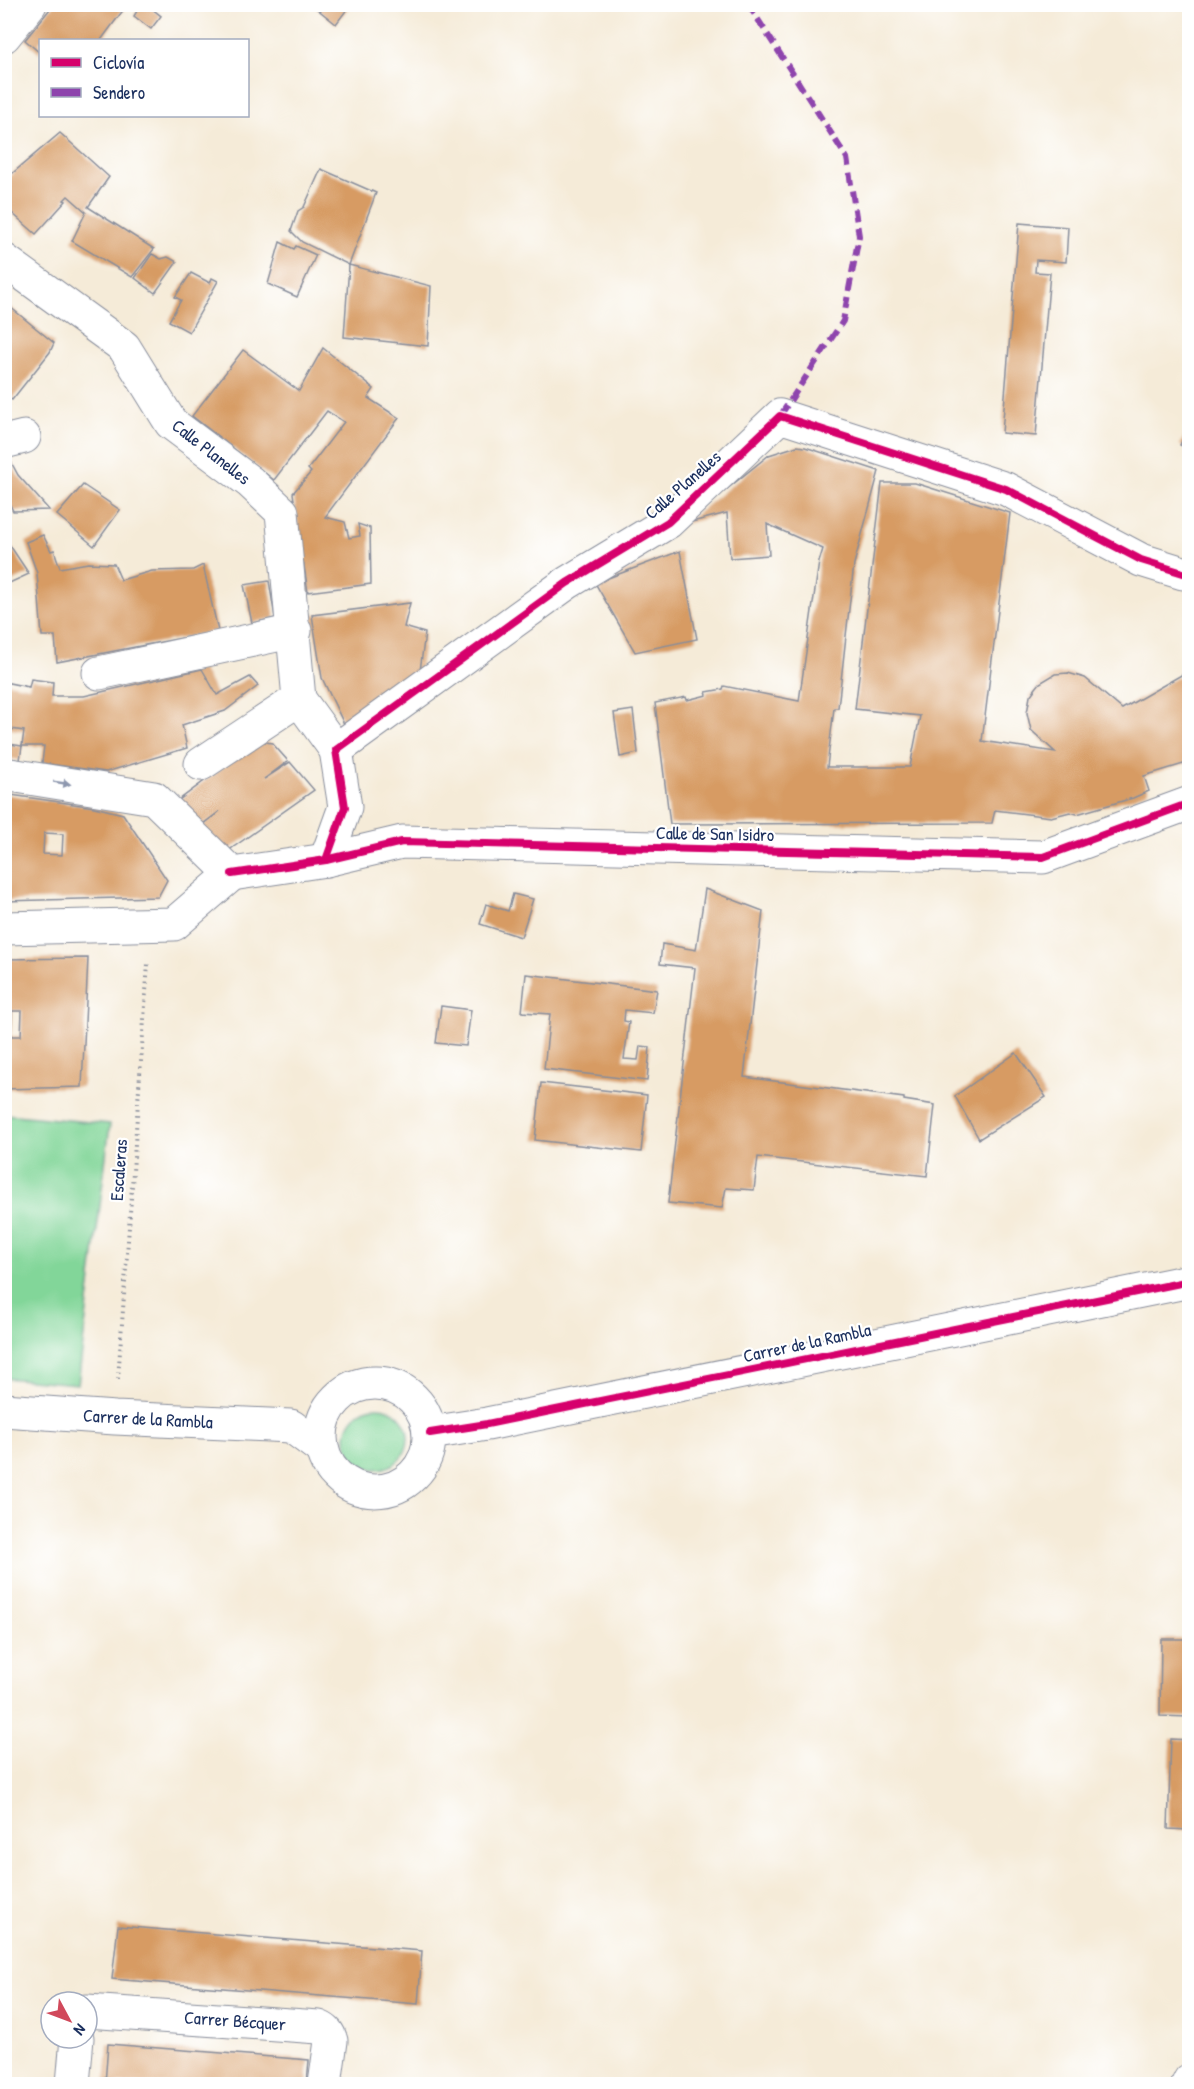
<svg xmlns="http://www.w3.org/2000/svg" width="1194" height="2089" font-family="'Patrick Hand',sans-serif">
<rect width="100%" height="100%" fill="#fff"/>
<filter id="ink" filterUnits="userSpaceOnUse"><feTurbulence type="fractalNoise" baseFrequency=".0167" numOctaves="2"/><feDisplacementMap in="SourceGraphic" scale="12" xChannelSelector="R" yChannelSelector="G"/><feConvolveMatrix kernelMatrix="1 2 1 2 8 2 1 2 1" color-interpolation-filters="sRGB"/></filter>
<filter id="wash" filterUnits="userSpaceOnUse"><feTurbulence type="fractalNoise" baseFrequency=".008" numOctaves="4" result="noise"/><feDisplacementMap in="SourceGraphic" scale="24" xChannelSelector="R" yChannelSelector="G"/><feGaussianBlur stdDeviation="1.35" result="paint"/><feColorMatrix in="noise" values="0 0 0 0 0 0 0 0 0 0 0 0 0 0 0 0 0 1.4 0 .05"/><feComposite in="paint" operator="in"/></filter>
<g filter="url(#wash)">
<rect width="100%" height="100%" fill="#f5ebd8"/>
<!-- green -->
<g fill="#82d699" stroke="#4e827c" stroke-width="1.5">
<path d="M 4,1114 L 110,1124 L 78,1384 L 5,1378 Z"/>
<circle cx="377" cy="1438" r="31"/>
</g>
<g id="blocks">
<!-- building -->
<g fill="#d79b64" fill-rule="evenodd">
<path d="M 54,4 L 118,4 L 124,9 L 101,40 L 40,40 L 40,53 L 25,40 Z"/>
<path d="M 141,4 L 146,4 L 161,16 L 151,29 L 134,16 Z"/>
<path d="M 311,4 L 351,4 L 336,24 Z"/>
<path d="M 60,133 L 109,177 L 88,207 L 154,249 L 132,277 L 72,241 L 86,212 L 68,196 L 64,200 L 66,201 L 36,234 L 4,206 L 7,178 Z"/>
<path d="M 321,169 L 376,193 L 349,265 L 302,242 L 291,231 L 298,211 L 304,207 Z"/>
<path d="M 1019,223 L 1068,227 L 1066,262 L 1036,260 L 1035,272 L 1050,273 L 1036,436 L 1002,433 Z"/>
<path d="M 280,242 L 294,249 L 296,246 L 316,255 L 297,297 L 268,284 Z"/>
<path d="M 152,254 L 161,259 L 168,257 L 177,262 L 155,293 L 135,278 Z"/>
<path d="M 349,265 L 431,286 L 428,346 L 344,337 Z"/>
<path d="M 191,273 L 210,283 L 212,278 L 218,281 L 189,332 L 169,321 L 181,300 L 175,297 Z"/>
<path d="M 4,302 L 54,343 L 50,352 L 12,400 L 4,395 L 7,385 L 4,384 Z"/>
<path d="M 323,348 L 374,389 L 368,398 L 399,418 L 325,517 L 345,522 L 349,538 L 360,536 L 358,524 L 370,528 L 371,584 L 308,592 L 293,493 L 311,472 L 308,469 L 344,422 L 327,411 L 274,480 L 192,416 L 243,350 L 299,391 Z"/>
<path d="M 1186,433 L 1190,435 L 1190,450 L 1180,445 Z"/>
<path d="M 797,446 L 805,447 L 879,471 L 854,564 L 838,708 L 834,708 L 827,767 L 910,767 L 920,716 L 855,709 L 882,483 L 915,483 L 1010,513 L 982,741 L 1055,752 L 1031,730 L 1027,713 L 1030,696 L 1036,688 L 1040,683 L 1055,674 L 1068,673 L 1085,678 L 1122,709 L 1190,670 L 1190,762 L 1144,776 L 1149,791 L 1133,798 L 1077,814 L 1070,812 L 1051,817 L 995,810 L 992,823 L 670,824 L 655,703 L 686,697 L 687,700 L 707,695 L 706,692 L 723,689 L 724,686 L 799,701 L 819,562 L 823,549 L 767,524 L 769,555 L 730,558 L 727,513 L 684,524 L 769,455 Z"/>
<path d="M 11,462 L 18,475 L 49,510 L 13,511 L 4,492 L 4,464 Z"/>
<path d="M 83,485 L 120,510 L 94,546 L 57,515 Z"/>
<path d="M 43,535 L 51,551 L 54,550 L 60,568 L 88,563 L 114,564 L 121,580 L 152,571 L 193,570 L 203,565 L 218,631 L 57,662 L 55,636 L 42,636 L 37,573 L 26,542 Z"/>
<path d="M 5,538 L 29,574 L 5,585 Z"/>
<path d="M 680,551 L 697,639 L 635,652 L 595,583 Z"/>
<path d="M 269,581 L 275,618 L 252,623 L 244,585 Z"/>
<path d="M 410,603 L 404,627 L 425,633 L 420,671 L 345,726 L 322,678 L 312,615 Z"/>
<path d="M 202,669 L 217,695 L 250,677 L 258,686 L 225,711 L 182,725 L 187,748 L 106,772 L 42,763 L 44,746 L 22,746 L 24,731 L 4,728 L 4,682 L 29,687 L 31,679 L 53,682 L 52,696 L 84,696 Z"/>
<path d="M 633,710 L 638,753 L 620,757 L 614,713 Z"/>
<path d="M 258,741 L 272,743 L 288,761 L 264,779 L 290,762 L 314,790 L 225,853 L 202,826 L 220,811 L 200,826 L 179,800 Z"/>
<path d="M 4,743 L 22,746 L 20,760 L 4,758 Z"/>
<path d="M 4,794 L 94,807 L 123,814 L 167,880 L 158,897 L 4,901 ZM 44,833 L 63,834 L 62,855 L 43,854 Z"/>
<path d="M 705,889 L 763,911 L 744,1077 L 904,1098 L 904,1100 L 935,1105 L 927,1176 L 758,1157 L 754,1190 L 726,1188 L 722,1208 L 668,1203 L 695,968 L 660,964 L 662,944 L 696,950 Z"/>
<path d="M 513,894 L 533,899 L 521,937 L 480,924 L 486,904 L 508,911 Z"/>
<path d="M 88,958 L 82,1087 L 4,1089 L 4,959 ZM 12,1011 L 22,1011 L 21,1036 L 11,1036 Z"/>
<path d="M 526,974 L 657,990 L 653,1013 L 625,1010 L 624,1021 L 629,1022 L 624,1059 L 638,1060 L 640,1046 L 650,1047 L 647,1081 L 544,1069 L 550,1014 L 522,1012 Z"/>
<path d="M 441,1006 L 471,1010 L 466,1046 L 436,1043 Z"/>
<path d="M 1016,1053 L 1046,1097 L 979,1139 L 955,1096 Z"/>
<path d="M 541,1083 L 647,1095 L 641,1152 L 535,1140 Z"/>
<path d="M 1161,1639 L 1190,1639 L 1190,1717 L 1160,1716 Z"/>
<path d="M 1171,1739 L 1190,1740 L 1190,1830 L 1168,1829 Z"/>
<path d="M 118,1926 L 422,1951 L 418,2004 L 112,1979 Z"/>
<path d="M 108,2044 L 309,2060 L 307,2084 L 105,2084 Z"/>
</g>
</g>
</g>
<g filter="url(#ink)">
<use href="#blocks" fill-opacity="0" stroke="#888d9b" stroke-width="1.5"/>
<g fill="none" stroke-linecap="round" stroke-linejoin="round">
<!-- street casing -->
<g stroke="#888d9b" stroke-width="35">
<g id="street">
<path d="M 4,36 L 30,4"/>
<path d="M 4,260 L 124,347 L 171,423 L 250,482 L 282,512 L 299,699 L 336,750"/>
<path d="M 4,442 L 24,437"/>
<path d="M 99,673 L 295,631"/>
<path d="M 201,764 L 299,699"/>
<path d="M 4,774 L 154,798 L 232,874 L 174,924 L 4,928"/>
<path d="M 326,860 L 345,807 L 336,750 L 567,583 L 668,522 L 780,416 L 1006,489 L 1141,560 L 1183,573"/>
<circle cx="375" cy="1437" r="54"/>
<path d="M 4,1410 L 115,1418 L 291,1426 L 322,1449"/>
<path d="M 430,1433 L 487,1424 L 1190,1281"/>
<path d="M 87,2011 L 319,2027 C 326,2030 329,2033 331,2041 L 325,2084"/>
<path d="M 73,2084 L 77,2038"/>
<path d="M 1188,2084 L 1190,2080"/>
</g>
</g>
<!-- secondary casing -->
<g stroke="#888d9b" stroke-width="35">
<path id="secondary" d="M 232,874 L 326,860 L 402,842 L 1043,857 L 1190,803"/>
</g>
<!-- path -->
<path stroke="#888d9b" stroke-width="4" stroke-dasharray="1.5 4.5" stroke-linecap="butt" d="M 118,1379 L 148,964"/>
<!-- street -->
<use href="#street" stroke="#fff" stroke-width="33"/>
<!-- secondary -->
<use href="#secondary" stroke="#fff" stroke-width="33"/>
<!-- quiet -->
<path stroke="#8e44ad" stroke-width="6" stroke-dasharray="12 6" stroke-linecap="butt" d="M 748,4 L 847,158 L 859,236 L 843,321 L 780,416"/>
<!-- cycleway casing -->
<g stroke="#fff" stroke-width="11">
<g id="cycleway">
<path d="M 326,860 L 345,807 L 336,750 L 567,583 L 668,522 L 780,416 L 1006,489 L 1141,560 L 1183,573"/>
<path d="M 232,874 L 326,860 L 402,842 L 1043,857 L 1190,803"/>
<path d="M 430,1433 L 487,1424 L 1190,1281"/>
</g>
</g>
<!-- cycleway -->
<use href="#cycleway" stroke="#d6006c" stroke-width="8"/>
</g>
<!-- one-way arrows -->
<defs><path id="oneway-solid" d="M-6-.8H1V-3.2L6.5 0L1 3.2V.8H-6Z" transform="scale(1.5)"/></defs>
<use fill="#8d97ae" href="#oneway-solid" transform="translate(62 783) rotate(9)"/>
</g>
<g text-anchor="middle" stroke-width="4.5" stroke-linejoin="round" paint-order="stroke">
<!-- street labels -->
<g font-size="18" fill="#1b2f5e" stroke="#fff">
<text transform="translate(211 452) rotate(38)" y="6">Calle Planelles</text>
<text transform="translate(683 485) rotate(-41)" y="6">Calle Planelles</text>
<text transform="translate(715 834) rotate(1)" y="6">Calle de San Isidro</text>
<text transform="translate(119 1170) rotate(-86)" y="6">Escaleras</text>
<text transform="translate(807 1343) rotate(-12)" y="6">Carrer de la Rambla</text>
<text transform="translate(148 1419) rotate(3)" y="6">Carrer de la Rambla</text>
<text transform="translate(235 2021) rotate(4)" y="6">Carrer Bécquer</text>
</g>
</g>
<!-- margin -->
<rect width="1194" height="2089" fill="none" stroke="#fff" stroke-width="24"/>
<!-- legend -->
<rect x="39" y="39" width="210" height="78" fill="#ffffff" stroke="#a4acbf" stroke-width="1.5"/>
<rect x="51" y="58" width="30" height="9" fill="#d6006c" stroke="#a4acbf" stroke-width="1.5"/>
<text x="93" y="69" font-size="18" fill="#1b2f5e">Ciclovía</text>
<rect x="51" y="88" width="30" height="9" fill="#8e44ad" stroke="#a4acbf" stroke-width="1.5"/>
<text x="93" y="99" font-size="18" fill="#1b2f5e">Sendero</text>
<!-- north arrow -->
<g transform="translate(69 2020) rotate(131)"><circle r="28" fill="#ffffff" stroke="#a4acbf" stroke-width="1.5"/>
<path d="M0-4.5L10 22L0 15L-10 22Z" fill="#d1495b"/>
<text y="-9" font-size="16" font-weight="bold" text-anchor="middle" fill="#1b2f5e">N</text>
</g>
</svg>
